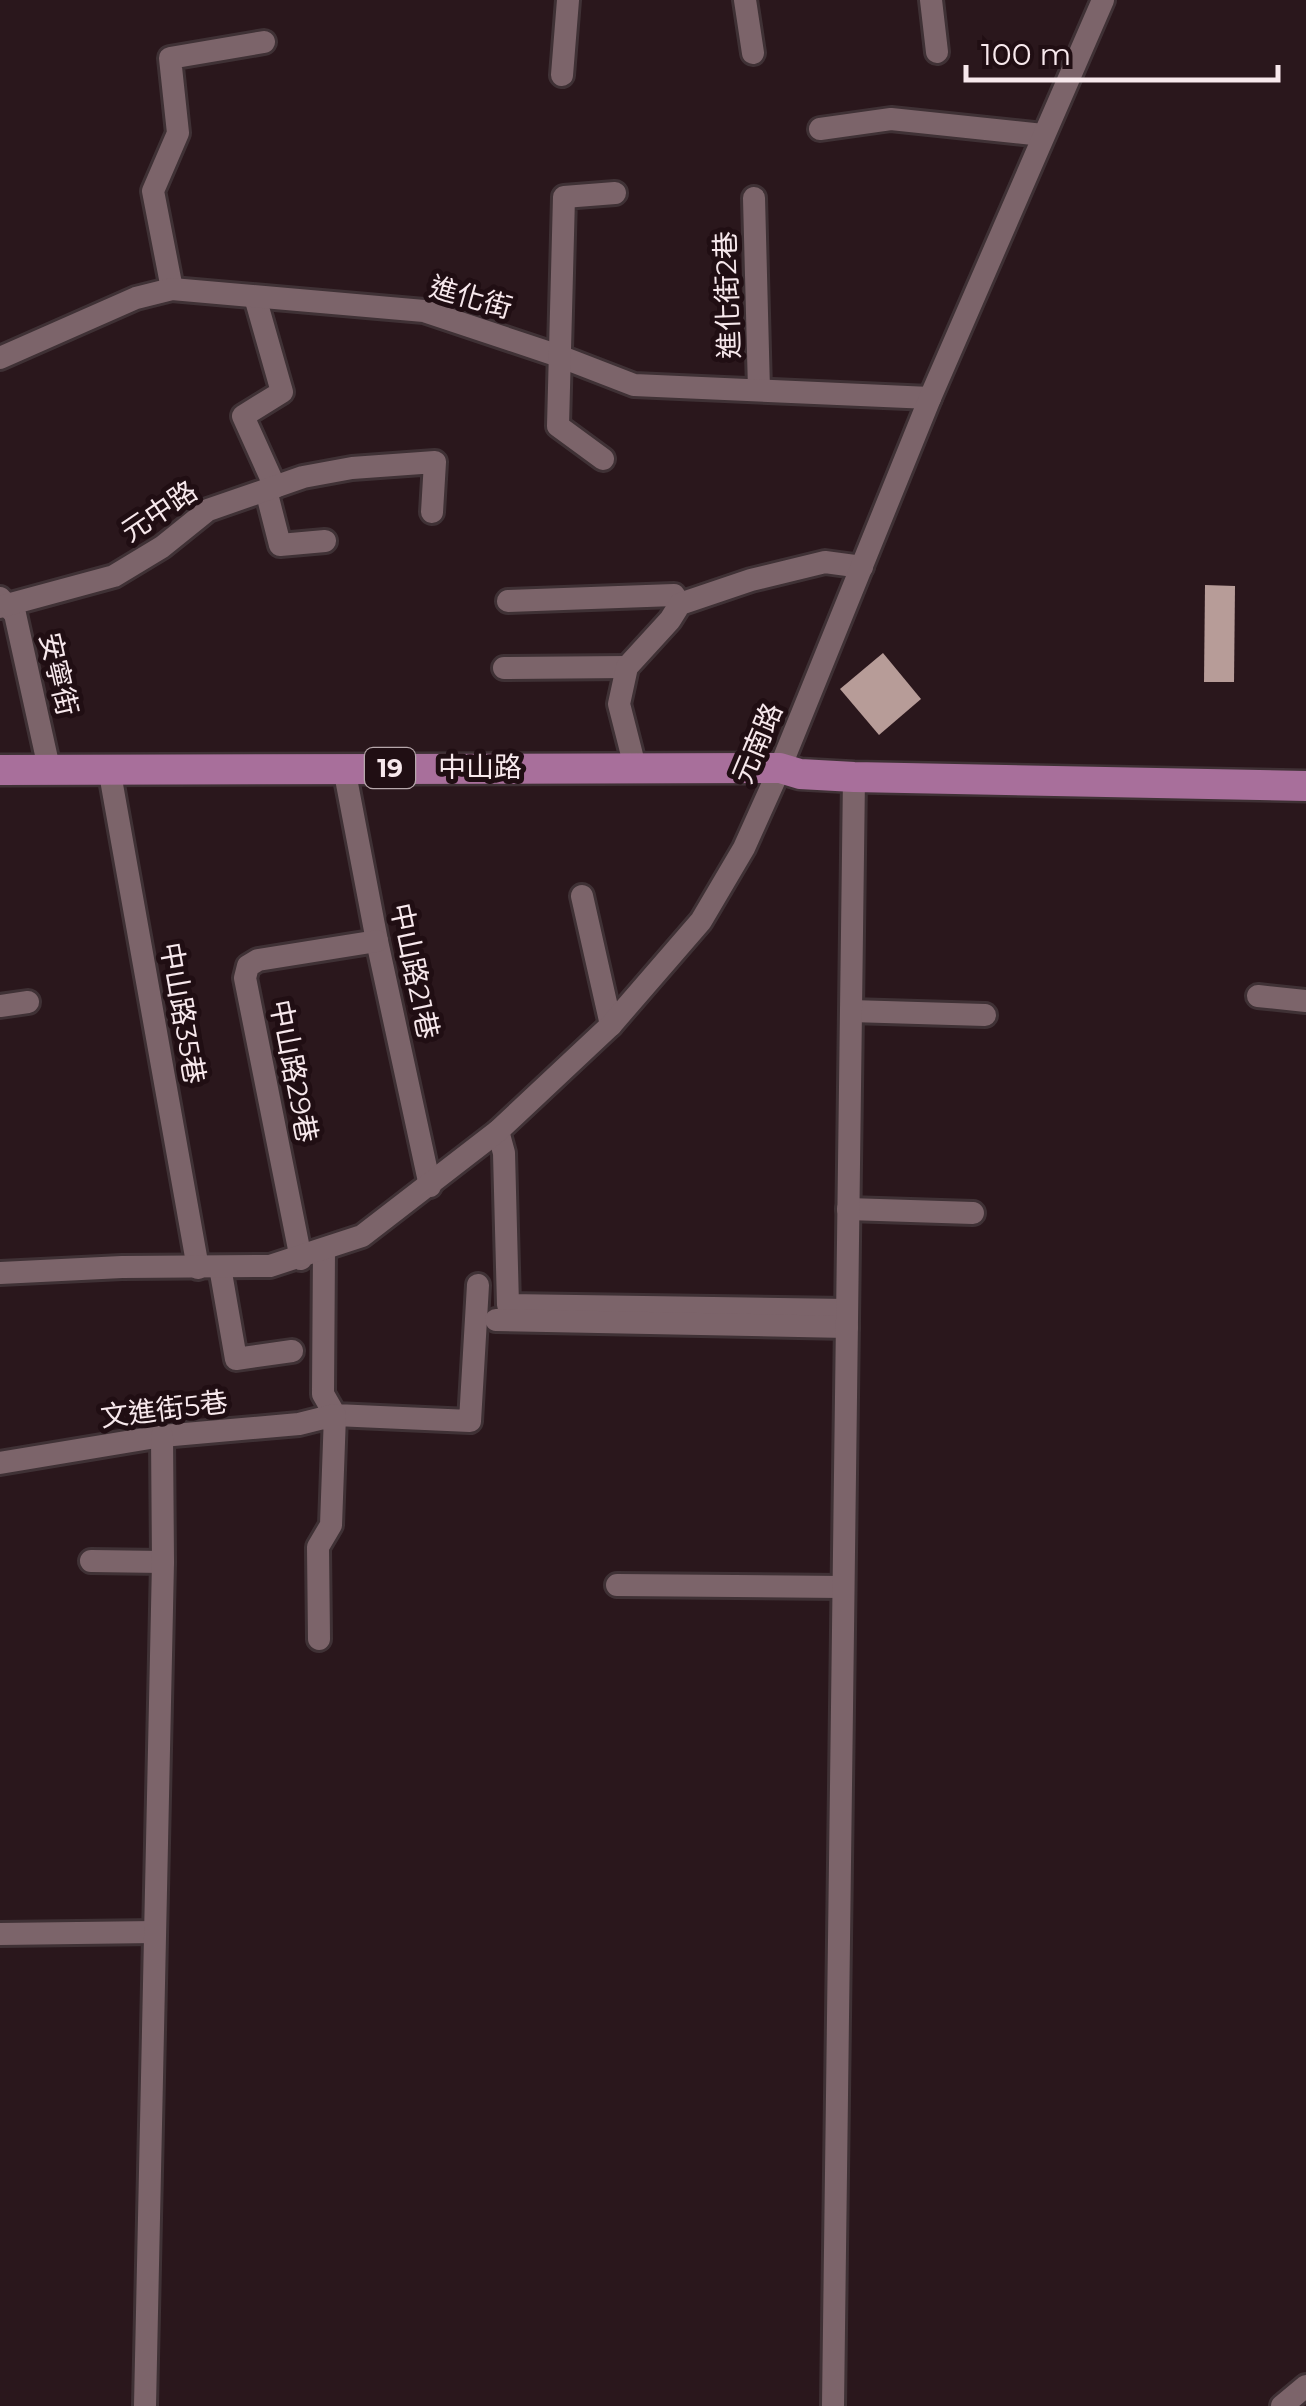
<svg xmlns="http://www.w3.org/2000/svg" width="1306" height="2406" font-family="Montserrat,'Noto Sans TC',sans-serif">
<rect width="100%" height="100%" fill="#2a171c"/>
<!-- building -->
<g fill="#b79c98">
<path d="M 1205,585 L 1235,586 L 1234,682 L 1204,682 Z"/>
<path d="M 883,653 L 921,699 L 879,735 L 840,689 Z"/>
</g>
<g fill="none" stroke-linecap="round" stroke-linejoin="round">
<!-- minor casing -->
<g stroke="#3f3135" stroke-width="28">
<g id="minor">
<path d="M 745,0 L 753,53"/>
<path d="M 931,0 L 937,52"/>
<path d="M 562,75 L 568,0"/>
<path d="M 820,129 L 891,119 L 1043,135"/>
<path d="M 754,198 L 759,390"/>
<path d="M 172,289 L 153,191 L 178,133 L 170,58 L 264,42"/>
<path d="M 255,297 L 282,392 L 243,416 L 275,487"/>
<path d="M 0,358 L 136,298 L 172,289 L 424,311 L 559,356 L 634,385 L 930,398"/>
<path d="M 603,459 L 558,426 L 564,197 L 615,193"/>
<path d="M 266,490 L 280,545 L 325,541"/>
<path d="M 0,598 L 15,614 L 49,768"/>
<path d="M 508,601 L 674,595 L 680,604"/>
<path d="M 0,607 L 114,576 L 162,547 L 208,510 L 303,477 L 352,468 L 435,462 L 432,512"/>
<path d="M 504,668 L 627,667"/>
<path d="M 635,767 L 619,704 L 627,667 L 670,620 L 680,604 L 751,580 L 825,562 L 862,567"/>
<path d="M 109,768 L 198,1268"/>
<path d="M 344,768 L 377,941 L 430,1186"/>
<path d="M 582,896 L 611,1025"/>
<path d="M 1258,996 L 1306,1001"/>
<path d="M 0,1006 L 28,1002"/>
<path d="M 851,1011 L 985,1015"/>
<path d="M 498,1131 L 504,1153 L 508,1305 L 847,1310"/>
<path d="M 848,1209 L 973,1213"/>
<path d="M 324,1251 L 323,1394 L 335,1415 L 470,1421 L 478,1285"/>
<path d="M 301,1259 L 245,978 L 248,966 L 258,960 L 377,941"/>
<path d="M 220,1267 L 236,1359 L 292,1351"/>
<path d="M 0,1273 L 122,1267 L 270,1266 L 362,1236 L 498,1131 L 611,1025 L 701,921 L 744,848 L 780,768 L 930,398 L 1103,0"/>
<path d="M 496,1320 L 847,1327"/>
<path d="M 0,1463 L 162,1436 L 299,1424 L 335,1415 L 331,1525 L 318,1547 L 319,1639"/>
<path d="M 91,1561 L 163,1562"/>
<path d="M 617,1585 L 843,1587"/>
<path d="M 0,1934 L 155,1932"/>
<path d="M 145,2406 L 163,1562 L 162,1436"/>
<path d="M 833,2406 L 854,777"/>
<path d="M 1282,2406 L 1306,2386"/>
</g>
</g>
<!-- major casing -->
<g stroke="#3f3135" stroke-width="35">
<path id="major" d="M 0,770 L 780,768 L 800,774 L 854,777 L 1306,786"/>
</g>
<!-- minor -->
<use href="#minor" stroke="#7c646a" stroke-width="22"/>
<!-- major -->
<use href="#major" stroke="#a86f9b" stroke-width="30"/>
</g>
<g text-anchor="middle" stroke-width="10" stroke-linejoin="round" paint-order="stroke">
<!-- shield labels -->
<rect fill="#200e13" stroke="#b6a7ab" stroke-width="2.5" x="365" y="748" width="50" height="40" rx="8"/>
<g font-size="25" font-weight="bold" fill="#f7e8ec">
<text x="390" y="777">19</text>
</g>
<!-- street labels -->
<g font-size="28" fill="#f7e8ec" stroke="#200e13">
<text transform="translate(727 295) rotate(-92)" y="10">進化街2巷</text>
<text transform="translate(471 297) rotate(16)" y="10">進化街</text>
<text transform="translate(159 511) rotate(-34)" y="10">元中路</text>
<text transform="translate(59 674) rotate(77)" y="10">安寧街</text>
<text transform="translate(757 743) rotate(-67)" y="10">元南路</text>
<text x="480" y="777">中山路</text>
<text transform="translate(415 971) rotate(78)" y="10">中山路21巷</text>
<text transform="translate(183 1013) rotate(80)" y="10">中山路35巷</text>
<text transform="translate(294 1071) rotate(79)" y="10">中山路29巷</text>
<text transform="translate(164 1409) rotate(-7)" y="10">文進街5巷</text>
</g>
</g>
<!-- scale -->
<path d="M966 65v15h312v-15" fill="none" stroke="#f7e8ec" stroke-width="5"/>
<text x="981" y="65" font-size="30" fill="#f7e8ec" stroke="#200e13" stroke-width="8" paint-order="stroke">100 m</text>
</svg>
